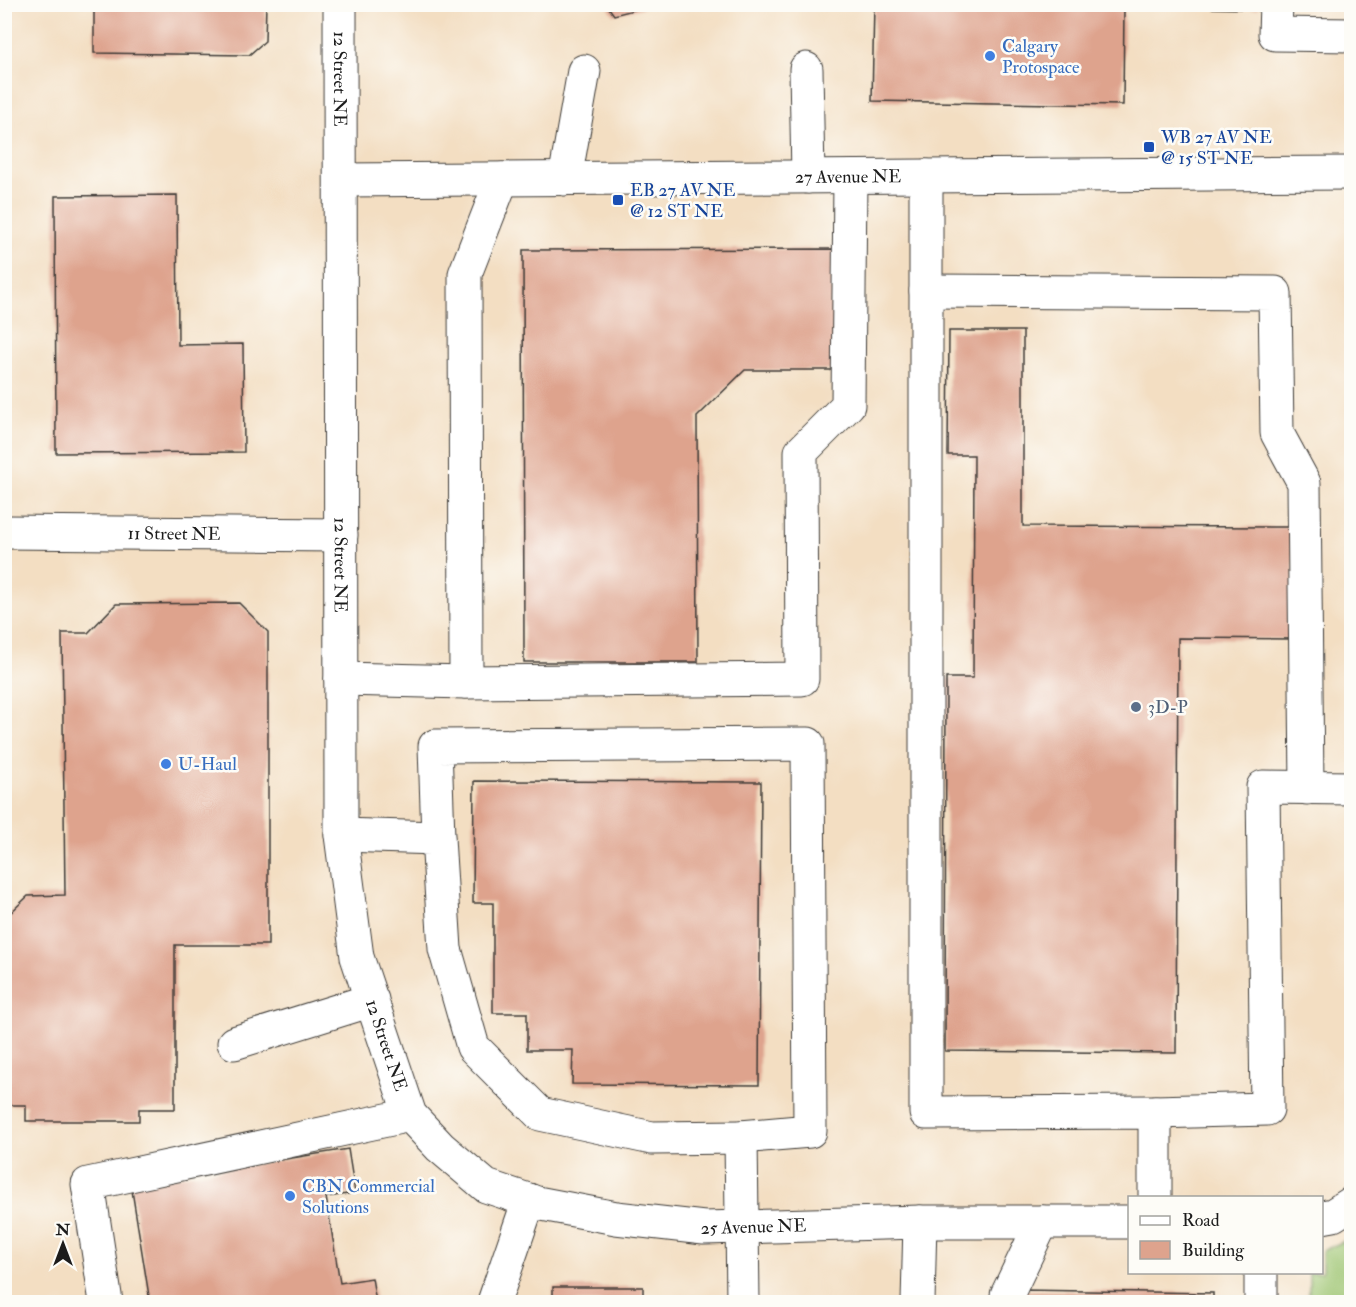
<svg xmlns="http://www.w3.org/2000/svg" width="1356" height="1307" font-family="'IM FELL Double Pica',serif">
<rect width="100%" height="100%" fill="#fdfcf7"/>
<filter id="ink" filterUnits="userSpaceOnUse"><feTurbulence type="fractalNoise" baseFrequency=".0167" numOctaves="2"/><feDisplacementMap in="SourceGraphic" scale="12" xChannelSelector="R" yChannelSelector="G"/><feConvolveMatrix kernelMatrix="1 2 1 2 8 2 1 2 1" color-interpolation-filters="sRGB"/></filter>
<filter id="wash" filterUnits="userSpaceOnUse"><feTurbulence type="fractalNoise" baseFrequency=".008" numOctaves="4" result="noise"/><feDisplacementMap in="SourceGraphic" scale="24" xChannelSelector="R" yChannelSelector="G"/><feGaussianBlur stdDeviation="1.35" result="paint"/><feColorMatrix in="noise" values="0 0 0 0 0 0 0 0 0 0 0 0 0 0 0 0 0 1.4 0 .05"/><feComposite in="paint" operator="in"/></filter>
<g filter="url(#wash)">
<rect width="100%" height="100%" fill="#f3dec2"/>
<!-- green -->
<path fill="#9cc470" stroke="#5c7046" stroke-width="1.5" d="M 1351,1238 L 1351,1302 L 1309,1302 L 1309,1273 L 1322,1272 L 1322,1251 Z"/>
<g id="blocks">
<!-- building -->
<g fill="#dea38d">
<path d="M 94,4 L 266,4 L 265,41 L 249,55 L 94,53 Z"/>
<path d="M 606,4 L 653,4 L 653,5 L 614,15 Z"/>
<path d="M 874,4 L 1258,4 L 1258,9 L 1124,7 L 1123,105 L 872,101 Z"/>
<path d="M 177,195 L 178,345 L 243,344 L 244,452 L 56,453 L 55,196 Z"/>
<path d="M 836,249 L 836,370 L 745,370 L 697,417 L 698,662 L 524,662 L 523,250 Z"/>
<path d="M 949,331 L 1023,331 L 1023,526 L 1294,527 L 1294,639 L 1178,638 L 1176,1053 L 945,1051 L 946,678 L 973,678 L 974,455 L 948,455 Z"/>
<path d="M 239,603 L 268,632 L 268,945 L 175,945 L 175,1109 L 139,1109 L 139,1121 L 26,1121 L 26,1105 L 4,1105 L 4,919 L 28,896 L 65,895 L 62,633 L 88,633 L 116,604 Z"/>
<path d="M 474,781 L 761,782 L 759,1085 L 572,1084 L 573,1050 L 527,1050 L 527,1013 L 493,1013 L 493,903 L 473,903 Z"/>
<path d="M 348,1149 L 355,1193 L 326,1197 L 340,1283 L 372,1278 L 376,1302 L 150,1302 L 131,1184 Z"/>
<rect x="553" y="1287" width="90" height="15"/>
<path d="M 1022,1290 L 1213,1293 L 1213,1302 L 1022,1302 Z"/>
</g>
</g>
</g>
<g filter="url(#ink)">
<use href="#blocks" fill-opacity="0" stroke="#3c3935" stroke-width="1.5"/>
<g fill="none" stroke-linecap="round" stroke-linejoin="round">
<!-- minor casing -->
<g stroke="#3c3935" stroke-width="35">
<g id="minor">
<path id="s1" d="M 340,4 L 341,835 L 357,957 L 410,1115 L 440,1147 L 486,1186 L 537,1203 L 616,1218 L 704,1228 L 920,1222 L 1130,1222"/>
<path d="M 1276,4 L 1275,34 L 1352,35"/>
<path d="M 806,69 L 808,177"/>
<path d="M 926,176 L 926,1113 L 1155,1112 L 1155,1198"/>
<path d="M 565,179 L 584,71"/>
<path id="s2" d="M 342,180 L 1352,173"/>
<path d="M 926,291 L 1275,293 L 1277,433 L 1304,483 L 1307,788"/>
<path id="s3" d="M 4,532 L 341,535"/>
<path d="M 341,679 L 466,682 L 802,679 L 801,452 L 848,405 L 850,177"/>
<path d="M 466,682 L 465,274 L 502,179"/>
<path d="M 341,835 L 438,838 L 445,949 L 473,1047 L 540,1114 L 652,1138 L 741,1137 L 743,1302"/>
<path d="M 438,838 L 435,746 L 808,744 L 810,1131 L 741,1137"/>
<path d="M 234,1043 L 372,1000"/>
<path d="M 1155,1112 L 1267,1109 L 1263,787 L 1352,788"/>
<path d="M 1322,1217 L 1333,1215 L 1352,1203"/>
<path d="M 106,1302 L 88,1184 L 410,1115"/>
<path d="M 494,1302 L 529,1200"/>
<path d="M 918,1302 L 920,1222"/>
<path d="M 1007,1302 L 1007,1295 L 1042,1222"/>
<path d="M 1261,1302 L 1261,1272"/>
</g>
</g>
<!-- minor -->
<use href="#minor" stroke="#fff" stroke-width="33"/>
</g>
</g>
<!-- markers -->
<g fill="#3f7fe0" stroke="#fdfcf7" stroke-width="2">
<circle cx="990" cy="56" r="6"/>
<circle cx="166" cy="764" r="6"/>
<circle cx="290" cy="1196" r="6"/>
</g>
<g fill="#1a4fb4" stroke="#fdfcf7" stroke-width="2">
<rect x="1143" y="141" width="12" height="12" rx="3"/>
<rect x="612" y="194" width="12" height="12" rx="3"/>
</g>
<circle fill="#5c6f8a" stroke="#fdfcf7" stroke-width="2" cx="1136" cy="707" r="6"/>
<g text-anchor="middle" stroke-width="5" stroke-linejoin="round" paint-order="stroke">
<!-- shop labels -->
<g font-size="18" fill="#366cbe" stroke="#fdfcf7" text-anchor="start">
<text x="1002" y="52">Calgary<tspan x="1002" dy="21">Protospace</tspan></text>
<text x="178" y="770">U-Haul</text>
<text x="302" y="1192">CBN Commercial<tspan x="302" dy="21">Solutions</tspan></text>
</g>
<!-- street labels -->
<g font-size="18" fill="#1c1c1c" stroke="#fdfcf7">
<text dy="6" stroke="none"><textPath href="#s1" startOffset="75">12 Street NE</textPath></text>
<text dy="6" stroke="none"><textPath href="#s2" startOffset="506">27 Avenue NE</textPath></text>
<text dy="6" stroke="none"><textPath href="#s3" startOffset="170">11 Street NE</textPath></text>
<text dy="6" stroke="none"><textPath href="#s1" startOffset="561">12 Street NE</textPath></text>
<text dy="6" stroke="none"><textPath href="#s1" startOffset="1047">12 Street NE</textPath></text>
<text dy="6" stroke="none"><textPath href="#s1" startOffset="1497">25 Avenue NE</textPath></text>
</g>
<!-- transit labels -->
<g font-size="18" fill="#164399" stroke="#fdfcf7" text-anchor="start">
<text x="1161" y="143">WB 27 AV NE<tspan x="1161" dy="21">@ 15 ST NE</tspan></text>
<text x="630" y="196">EB 27 AV NE<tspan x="630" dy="21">@ 12 ST NE</tspan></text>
</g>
<!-- service labels -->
<g font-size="18" fill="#4e5e75" stroke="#fdfcf7" text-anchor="start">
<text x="1148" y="713">3D-P</text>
</g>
</g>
<!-- margin -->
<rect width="1356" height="1307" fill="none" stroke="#fdfcf7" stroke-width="24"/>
<!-- legend -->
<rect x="1128" y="1196" width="195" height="78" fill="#fdfcf7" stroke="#a3a29f" stroke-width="1.5"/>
<rect x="1140" y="1216" width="30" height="9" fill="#ffffff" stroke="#a3a29f" stroke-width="1.5"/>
<text x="1182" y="1226" font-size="18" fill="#1c1c1c">Road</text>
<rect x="1140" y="1241" width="30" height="18" fill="#dea38d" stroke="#a3a29f" stroke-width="1.5"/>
<text x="1182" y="1256" font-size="18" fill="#1c1c1c">Building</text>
<!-- north arrow -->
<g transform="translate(63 1244)" stroke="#fdfcf7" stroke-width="4.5" paint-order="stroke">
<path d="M0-4.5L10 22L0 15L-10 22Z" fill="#1c1c1c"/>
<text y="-9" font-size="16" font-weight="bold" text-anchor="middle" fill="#1c1c1c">N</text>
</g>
</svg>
